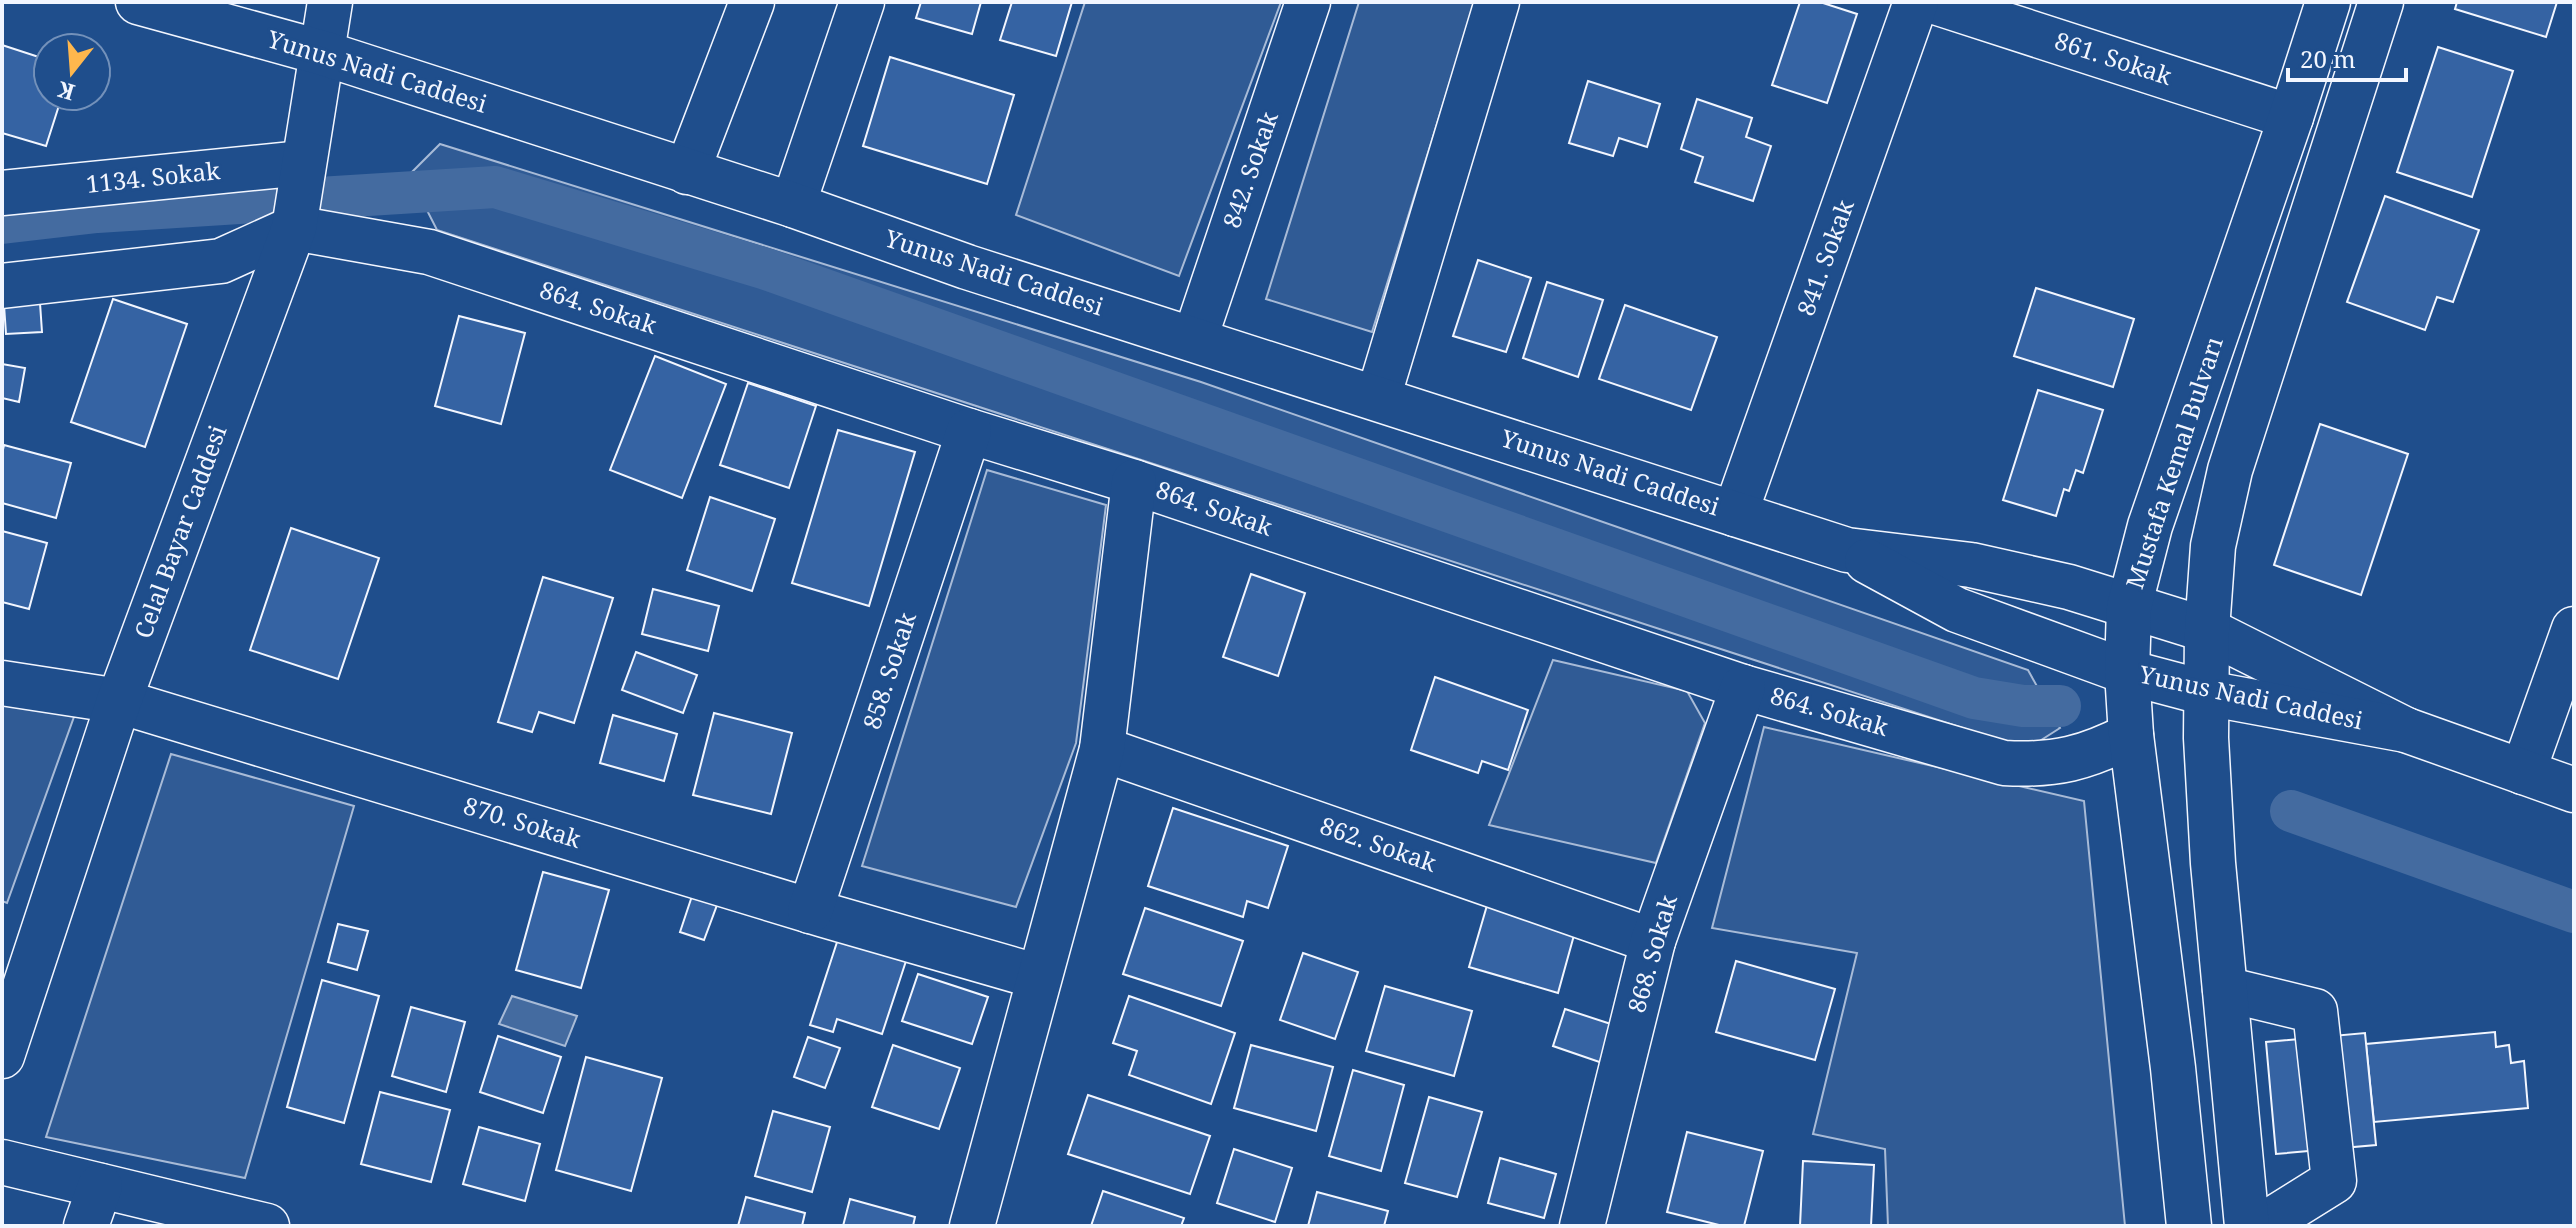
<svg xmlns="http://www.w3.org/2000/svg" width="2576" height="1228" font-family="'Noto Serif',serif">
<rect width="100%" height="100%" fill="#1f4e8c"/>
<!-- green -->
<g fill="#305b95" stroke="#a8bbd7" stroke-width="2">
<path d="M 1085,2 L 1281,2 L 1179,276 L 1016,215 Z"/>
<path d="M 1359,2 L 1475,2 L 1372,332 L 1266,299 Z"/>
<path d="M 440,144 L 1201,382 L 2028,670 L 2060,728 L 2027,749 L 437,230 L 409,175 Z"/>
<path d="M 987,470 L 1106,505 L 1076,743 L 1016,907 L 862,866 Z"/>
<path d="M 1553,660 L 1687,691 L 1705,723 L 1656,863 L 1489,825 Z"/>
<path d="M 2,705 L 75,714 L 7,903 L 2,901 Z"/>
<path d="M 1764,727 L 2084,801 L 2125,1226 L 1888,1226 L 1885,1149 L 1813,1134 L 1857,953 L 1712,928 Z"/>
<path d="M 171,754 L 354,806 L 245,1178 L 46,1137 Z"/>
</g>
<!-- water -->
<path fill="#446ba0" stroke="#a8bbd7" stroke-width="2" d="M 512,996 L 577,1016 L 565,1046 L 499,1024 Z"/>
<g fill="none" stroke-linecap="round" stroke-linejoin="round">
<!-- canal -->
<g stroke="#446ba0" stroke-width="42">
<path d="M 2,223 L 97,212 L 495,187 L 766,269 L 1974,698 L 2023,706 L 2060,706"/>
<path d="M 2291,811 L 2574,912"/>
</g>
</g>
<!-- building -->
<g fill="#3563a3" stroke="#f2f6ff" stroke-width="2">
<path d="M 921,2 L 981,2 L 972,34 L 916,18 Z"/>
<path d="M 1012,2 L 1072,2 L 1056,56 L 1000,40 Z"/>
<path d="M 1800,2 L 1820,2 L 1857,14 L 1827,103 L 1772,85 Z"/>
<path d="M 2457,2 L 2557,2 L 2546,37 L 2455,9 Z"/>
<path d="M 2,45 L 48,60 L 48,96 L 62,96 L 46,146 L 2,133 Z"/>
<path d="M 2438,47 L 2513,71 L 2472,197 L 2397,172 Z"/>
<path d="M 890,57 L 1014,95 L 987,184 L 863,146 Z"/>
<path d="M 1588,81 L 1660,104 L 1647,147 L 1619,138 L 1613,156 L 1569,143 Z"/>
<path d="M 1697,99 L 1752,118 L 1746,137 L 1771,146 L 1753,201 L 1695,182 L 1703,157 L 1681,149 Z"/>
<path d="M 2385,196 L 2479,230 L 2453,302 L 2437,297 L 2425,330 L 2347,302 Z"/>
<path d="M 1478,260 L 1531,278 L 1506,352 L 1453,336 Z"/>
<path d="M 1547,282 L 1603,300 L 1578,377 L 1523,358 Z"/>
<path d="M 2036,288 L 2134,319 L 2113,387 L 2014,356 Z"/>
<path d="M 113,299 L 187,324 L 145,447 L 71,422 Z"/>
<path d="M 40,303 L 42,332 L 6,334 L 4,305 Z"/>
<path d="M 1625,305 L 1717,337 L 1691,410 L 1599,379 Z"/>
<path d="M 459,316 L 525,333 L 501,424 L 435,406 Z"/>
<path d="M 655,356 L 726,384 L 682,498 L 610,470 Z"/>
<path d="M 2,364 L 25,368 L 19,402 L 2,398 Z"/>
<path d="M 748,383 L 816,406 L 789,488 L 720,465 Z"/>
<path d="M 2038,390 L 2103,410 L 2083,473 L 2076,470 L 2069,491 L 2064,489 L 2056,516 L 2003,500 Z"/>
<path d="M 2320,424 L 2408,454 L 2361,595 L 2274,565 Z"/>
<path d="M 838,430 L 915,452 L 869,606 L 792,583 Z"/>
<path d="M 4,445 L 71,463 L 56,518 L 2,503 L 2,454 Z"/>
<path d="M 710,497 L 775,519 L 752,591 L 687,570 Z"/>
<path d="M 291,528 L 379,558 L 338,679 L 250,650 Z"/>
<path d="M 2,531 L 47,543 L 29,609 L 2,602 Z"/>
<path d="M 1251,574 L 1305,593 L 1278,676 L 1223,657 Z"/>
<path d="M 543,577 L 613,598 L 574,723 L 539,712 L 532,732 L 498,722 Z"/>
<path d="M 653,589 L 719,606 L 708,651 L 642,634 Z"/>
<path d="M 636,652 L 697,675 L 683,713 L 622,690 Z"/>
<path d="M 1435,677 L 1528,710 L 1508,770 L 1482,761 L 1478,773 L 1411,750 Z"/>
<path d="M 714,713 L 792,733 L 771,814 L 693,795 Z"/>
<path d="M 613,715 L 677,734 L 664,781 L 600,763 Z"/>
<path d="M 1173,808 L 1288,846 L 1268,908 L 1247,901 L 1243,917 L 1148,886 Z"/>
<path d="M 543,872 L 609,890 L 581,988 L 516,970 Z"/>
<path d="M 692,896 L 717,905 L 704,940 L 680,932 Z"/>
<path d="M 1488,902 L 1576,928 L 1558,993 L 1469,967 Z"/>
<path d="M 1145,908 L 1243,941 L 1221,1006 L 1123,974 Z"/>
<path d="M 338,924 L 368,931 L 357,970 L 328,962 Z"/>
<path d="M 839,936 L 907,958 L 882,1034 L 837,1019 L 833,1032 L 810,1025 Z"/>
<path d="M 1303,953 L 1358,972 L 1335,1039 L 1280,1020 Z"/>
<path d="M 1736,961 L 1835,989 L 1815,1060 L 1716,1032 Z"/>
<path d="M 918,974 L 988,997 L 972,1044 L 902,1021 Z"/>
<path d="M 322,980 L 379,996 L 344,1123 L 287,1107 Z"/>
<path d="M 1385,986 L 1472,1011 L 1454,1076 L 1366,1051 Z"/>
<path d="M 1129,996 L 1235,1033 L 1211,1104 L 1129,1075 L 1137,1051 L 1113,1043 Z"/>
<path d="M 411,1007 L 465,1022 L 446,1092 L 392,1076 Z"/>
<path d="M 1565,1009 L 1623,1028 L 1611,1066 L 1553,1046 Z"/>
<path d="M 2495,1032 L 2496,1047 L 2509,1045 L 2511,1063 L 2524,1061 L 2528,1108 L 2374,1122 L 2366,1044 Z"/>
<path d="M 2365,1033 L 2376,1145 L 2276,1154 L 2266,1042 Z"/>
<path d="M 498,1036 L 561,1057 L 543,1113 L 480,1092 Z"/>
<path d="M 808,1037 L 840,1048 L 825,1088 L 794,1077 Z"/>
<path d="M 893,1045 L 960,1068 L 939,1129 L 872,1107 Z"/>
<path d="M 1251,1045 L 1333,1067 L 1316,1131 L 1234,1108 Z"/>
<path d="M 586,1057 L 662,1078 L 631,1191 L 556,1170 Z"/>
<path d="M 1353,1070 L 1404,1085 L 1381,1171 L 1329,1156 Z"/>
<path d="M 380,1092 L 450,1110 L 431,1182 L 361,1164 Z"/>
<path d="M 1088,1095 L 1210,1136 L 1190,1194 L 1068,1154 Z"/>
<path d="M 1429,1097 L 1482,1112 L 1457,1197 L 1405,1183 Z"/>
<path d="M 773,1111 L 830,1127 L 812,1192 L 755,1176 Z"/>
<path d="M 479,1127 L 540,1144 L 525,1201 L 463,1184 Z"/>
<path d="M 1687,1132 L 1763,1151 L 1744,1226 L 1723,1226 L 1667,1212 Z"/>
<path d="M 1234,1149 L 1292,1168 L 1275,1222 L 1217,1203 Z"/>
<path d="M 1500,1158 L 1556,1174 L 1544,1218 L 1488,1203 Z"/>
<path d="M 1803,1161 L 1874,1165 L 1871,1226 L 1800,1226 Z"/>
<path d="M 1103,1191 L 1184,1218 L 1181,1226 L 1091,1226 Z"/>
<path d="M 1317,1192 L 1388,1211 L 1384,1226 L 1308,1226 Z"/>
<path d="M 746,1197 L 805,1213 L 802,1226 L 738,1226 Z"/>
<path d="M 850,1199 L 915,1217 L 913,1226 L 843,1226 Z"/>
</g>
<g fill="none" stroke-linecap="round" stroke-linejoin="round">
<!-- minor casing -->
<g stroke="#f2f6ff" stroke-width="47">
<g id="minor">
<path d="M 1935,2 L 2291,117"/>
<path d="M 687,172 L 752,2"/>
<path d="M 2,193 L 303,163"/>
<path d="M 793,205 L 862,2"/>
<path d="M 2,286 L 221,261 L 294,228 L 429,252 L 969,431 L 1134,482 L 1743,687 L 2004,763 C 2056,766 2086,758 2131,735"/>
<path d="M 1195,338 L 1308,2"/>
<path d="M 1378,398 L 1497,2"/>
<path d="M 1735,514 L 1916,2"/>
<path d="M 2,683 L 119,701 L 824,915 L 1039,977"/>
<path d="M 1102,749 L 1653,941"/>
<path d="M 2523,772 L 2574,629"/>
<path d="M 810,911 L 969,431"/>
<path d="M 2225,989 L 2315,1011 L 2334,1181 L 2262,1226"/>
<path d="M 2,1056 L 119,701 L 294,228 L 330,2"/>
<path d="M 2,1162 L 267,1226"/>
<path d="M 86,1226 L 100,1186"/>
<path d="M 972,1226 L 1102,749 L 1134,482"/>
<path d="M 1582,1226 L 1653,941 L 1743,687"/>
</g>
</g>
<!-- major casing -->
<g stroke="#f2f6ff" stroke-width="47">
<g id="major">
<path d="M 138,2 L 323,53 L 793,205 L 967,267 L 1847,550 L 1971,565 L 2069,587 L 2207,630 L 2406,730"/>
<path d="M 1867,561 L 1957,610 L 2127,672 L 2206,693 L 2406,730 L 2574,790"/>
<path d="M 2189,1226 L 2173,1068 L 2131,735 L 2127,672 L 2129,607 L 2150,526 L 2291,117 L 2328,2"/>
<path d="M 2247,1226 L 2213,863 L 2206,738 L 2207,630 L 2213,546 L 2230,470 L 2381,2"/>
</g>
</g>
<!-- minor -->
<use href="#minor" stroke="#1f4e8c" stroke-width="44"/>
<!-- major -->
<use href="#major" stroke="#1f4e8c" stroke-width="44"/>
</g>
<g text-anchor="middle" stroke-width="6" stroke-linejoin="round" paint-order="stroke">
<!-- street labels -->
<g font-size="24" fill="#f2f6ff" stroke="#1f4e8c">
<text transform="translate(2113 59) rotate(18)" y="8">861. Sokak</text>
<text transform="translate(377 72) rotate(17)" y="8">Yunus Nadi Caddesi</text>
<text transform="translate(1251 170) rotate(-71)" y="8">842. Sokak</text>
<text transform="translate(153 178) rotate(-6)" y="8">1134. Sokak</text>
<text transform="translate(1826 258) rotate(-70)" y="8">841. Sokak</text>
<text transform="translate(994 273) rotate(18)" y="8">Yunus Nadi Caddesi</text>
<text transform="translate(598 308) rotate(18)" y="8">864. Sokak</text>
<text transform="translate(2175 463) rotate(-72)" y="8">Mustafa Kemal Bulvarı</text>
<text transform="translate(1610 473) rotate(18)" y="8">Yunus Nadi Caddesi</text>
<text transform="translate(1214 509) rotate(19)" y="8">864. Sokak</text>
<text transform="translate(181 532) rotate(-70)" y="8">Celal Bayar Caddesi</text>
<text transform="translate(890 671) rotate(-72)" y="8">858. Sokak</text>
<text transform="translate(2251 698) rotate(12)" y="8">Yunus Nadi Caddesi</text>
<text transform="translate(1829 712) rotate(16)" y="8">864. Sokak</text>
<text transform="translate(522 823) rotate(17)" y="8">870. Sokak</text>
<text transform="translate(1378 845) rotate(19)" y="8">862. Sokak</text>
<text transform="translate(1653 954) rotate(-74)" y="8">868. Sokak</text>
</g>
</g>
<!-- border -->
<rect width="2576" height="1228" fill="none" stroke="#f2f6ff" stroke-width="8"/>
<!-- north arrow -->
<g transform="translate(72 72) rotate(197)"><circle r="38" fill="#1f4e8c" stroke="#7391ba" stroke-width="2"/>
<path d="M0-6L14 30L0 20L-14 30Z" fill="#ffb74d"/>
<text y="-12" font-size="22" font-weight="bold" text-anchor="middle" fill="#f2f6ff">K</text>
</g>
<!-- scale -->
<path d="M2288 68v12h118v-12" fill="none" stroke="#f2f6ff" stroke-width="4"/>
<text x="2300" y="68" font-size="24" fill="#f2f6ff" stroke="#1f4e8c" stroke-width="6" paint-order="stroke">20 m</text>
</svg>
